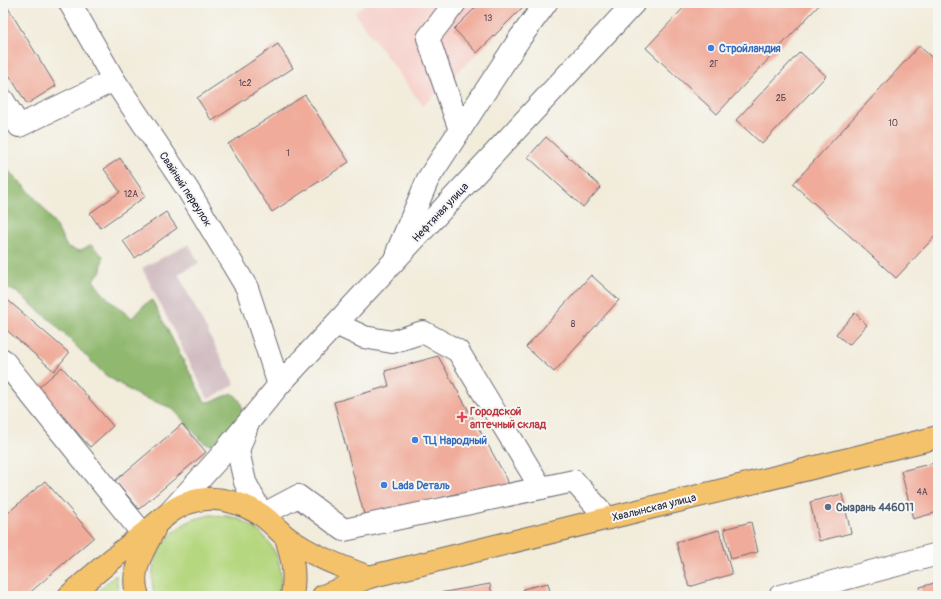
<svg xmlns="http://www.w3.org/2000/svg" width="941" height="599" font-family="Pangolin,sans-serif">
<rect width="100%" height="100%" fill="#f6f6f2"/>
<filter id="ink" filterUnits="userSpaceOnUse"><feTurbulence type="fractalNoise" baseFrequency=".025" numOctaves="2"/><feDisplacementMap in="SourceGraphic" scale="8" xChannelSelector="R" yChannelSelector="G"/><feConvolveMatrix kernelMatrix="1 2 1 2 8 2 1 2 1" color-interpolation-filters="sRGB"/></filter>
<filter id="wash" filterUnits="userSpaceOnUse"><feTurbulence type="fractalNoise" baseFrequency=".012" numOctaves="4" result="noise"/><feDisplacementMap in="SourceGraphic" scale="16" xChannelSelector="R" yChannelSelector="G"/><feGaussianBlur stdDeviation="0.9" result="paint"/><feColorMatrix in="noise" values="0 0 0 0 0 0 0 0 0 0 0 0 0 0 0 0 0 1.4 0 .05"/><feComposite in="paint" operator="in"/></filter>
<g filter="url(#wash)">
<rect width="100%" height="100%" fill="#f2ecdb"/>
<!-- built -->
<path fill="#f7d0ca" d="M 366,3 L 530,3 L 423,106 L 354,12 Z"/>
<!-- industrial -->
<path fill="#d2bec2" d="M 189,244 L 199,263 L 178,274 L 235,385 L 208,399 L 142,268 Z"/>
<!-- green -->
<g fill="#b5d77f" stroke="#6c7c5d">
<path d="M 210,515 C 217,516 225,515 232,517 C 258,524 281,549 281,578 C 281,584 279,590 279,596 L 155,596 C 145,567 163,534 190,521 C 196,518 204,517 210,515 Z"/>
<path d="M 116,575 L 119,596 L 92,596 Z"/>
</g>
<!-- forest -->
<path fill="#90b86e" stroke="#596d54" d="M 3,165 C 32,194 49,210 67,247 L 79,251 L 91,245 L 103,256 L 101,271 L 93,280 C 104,297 116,306 132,318 L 144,305 L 152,300 L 205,402 L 214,401 L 232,393 C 240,399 243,404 242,414 L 213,445 L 204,443 L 172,408 L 137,395 L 104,374 L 50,320 L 18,293 L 3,286 Z"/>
<g id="blocks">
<!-- building -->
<g fill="#f0ab9a">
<path d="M 3,3 L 5,3 L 56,86 L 27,104 L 3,65 Z"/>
<path d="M 480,3 L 518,3 L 523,7 L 477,53 L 454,29 Z"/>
<path d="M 688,3 L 821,3 L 717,114 L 646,48 Z"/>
<path d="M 278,44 L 293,68 L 212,121 L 197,98 Z"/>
<path d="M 919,46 L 938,63 L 938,233 L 896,278 L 793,184 Z"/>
<path d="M 800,52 L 826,76 L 762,144 L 736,120 Z"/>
<path d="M 305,95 L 349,162 L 272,212 L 228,144 Z"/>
<path d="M 546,137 L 601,187 L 583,207 L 528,157 Z"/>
<path d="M 120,158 L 146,196 L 100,228 L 90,213 L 120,192 L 104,169 Z"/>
<path d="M 166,212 L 177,228 L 135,258 L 123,241 Z"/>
<path d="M 591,275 L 619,300 L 554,372 L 526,347 Z"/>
<path d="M 3,296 L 69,353 L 54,371 L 3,327 Z"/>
<path d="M 855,313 L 867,325 L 849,345 L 836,334 Z"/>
<path d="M 438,356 L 507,479 L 510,491 L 461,503 L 459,493 L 365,518 L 334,402 L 389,386 L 385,371 Z"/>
<path d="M 62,367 L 113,426 L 90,447 L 38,388 Z"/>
<path d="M 182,424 L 206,452 L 139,509 L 115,481 Z"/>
<path d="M 938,462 L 938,512 L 913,519 L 901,471 Z"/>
<path d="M 45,481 L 94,537 L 26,596 L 3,596 L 3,517 Z"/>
<path d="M 842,494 L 851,533 L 819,541 L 810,502 Z"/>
<path d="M 751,522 L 758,552 L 731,559 L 724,529 Z"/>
<path d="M 719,530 L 732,574 L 689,587 L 676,542 Z"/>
<path d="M 938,582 L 938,596 L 922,596 L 920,587 Z"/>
<path d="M 548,583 L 551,596 L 524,596 L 523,589 Z"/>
<path d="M 490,584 L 492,596 L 428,596 L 428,595 Z"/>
</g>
</g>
</g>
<g filter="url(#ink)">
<use href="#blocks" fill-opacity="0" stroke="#6b6973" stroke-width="1"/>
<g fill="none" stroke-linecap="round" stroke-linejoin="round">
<!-- minor casing -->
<g stroke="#6b6973" stroke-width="24">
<g id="minor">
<path d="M 70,3 L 114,80 L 188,190 L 247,288 L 279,385"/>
<path d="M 455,3 L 428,38 L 460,130"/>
<path d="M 3,100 L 19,126 L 114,80"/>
<path d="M 398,250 L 428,179 L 520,38 L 546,3"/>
<path d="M 336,324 L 364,337 L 392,342 L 423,332 L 458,351 L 541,488"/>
<path d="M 3,360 L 143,534"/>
<path d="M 246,429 L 238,451 L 245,482 L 262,515 L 298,496 L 344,530 L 574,481 L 607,518"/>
<path d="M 171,511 L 219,458 L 279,385 L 634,3"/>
<path d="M 780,596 L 938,554"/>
</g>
</g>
<!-- major casing -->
<g stroke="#6b6973" stroke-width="24">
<g id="major">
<path d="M 286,537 C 292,558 296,573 292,596"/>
<path d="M 69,596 C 96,572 123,550 151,528 C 163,518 175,506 191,502 C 215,494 239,502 260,514 C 269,520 277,529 285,536 C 310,555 340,566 369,577"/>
<path d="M 138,596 C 129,572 143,551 154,530"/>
<path d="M 323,596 L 369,577 L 938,437"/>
</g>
</g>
<!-- minor -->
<use href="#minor" stroke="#fff" stroke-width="22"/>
<!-- major -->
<use href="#major" stroke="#f4c26a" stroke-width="22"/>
</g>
</g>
<!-- markers -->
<g fill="#3f7fe0" stroke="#f6f6f2" stroke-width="1.5">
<circle cx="711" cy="48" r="4"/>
<circle cx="415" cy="440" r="4"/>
<circle cx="384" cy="485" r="4"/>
</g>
<path fill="#e0444e" stroke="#f6f6f2" stroke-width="1.5" d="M460 411h4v4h4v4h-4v4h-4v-4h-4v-4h4z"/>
<circle fill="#5c6f8a" stroke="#f6f6f2" stroke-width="1.5" cx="828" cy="507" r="4"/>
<g text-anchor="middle" stroke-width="4" stroke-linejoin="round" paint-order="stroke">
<!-- number labels -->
<g font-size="9" fill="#564453">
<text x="488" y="21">13</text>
<text x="714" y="67">2Г</text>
<text x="245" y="86">1с2</text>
<text x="781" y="101">2Б</text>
<text x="893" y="126">10</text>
<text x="288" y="156">1</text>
<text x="131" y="197">12А</text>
<text x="573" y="327">8</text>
<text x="922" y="495">4А</text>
</g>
<!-- shop labels -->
<g font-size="11" font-weight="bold" fill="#366cbe" stroke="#f6f6f2" text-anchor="start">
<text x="719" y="52">Стройландия</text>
<text x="423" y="444">ТЦ Народный</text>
<text x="392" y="489">Lada Dеталь</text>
</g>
<!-- street labels -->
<g font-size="11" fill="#22223b" stroke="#f6f6f2">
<text transform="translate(186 189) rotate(57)" y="4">Свайный переулок</text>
<text transform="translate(440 212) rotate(-47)" y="4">Нефтяная улица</text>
<text transform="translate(654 507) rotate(-14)" y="4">Хвалынская улица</text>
</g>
<!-- health labels -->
<g font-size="11" font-weight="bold" fill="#be3a42" stroke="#f6f6f2" text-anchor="start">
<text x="470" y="415">Городской<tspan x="470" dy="13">аптечный склад</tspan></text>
</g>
<!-- service labels -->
<g font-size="11" font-weight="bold" fill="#4e5e75" stroke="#f6f6f2" text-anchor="start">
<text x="836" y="511">Сызрань 446011</text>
</g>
</g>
<!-- margin -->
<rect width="941" height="599" fill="none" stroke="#f6f6f2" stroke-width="16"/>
</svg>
